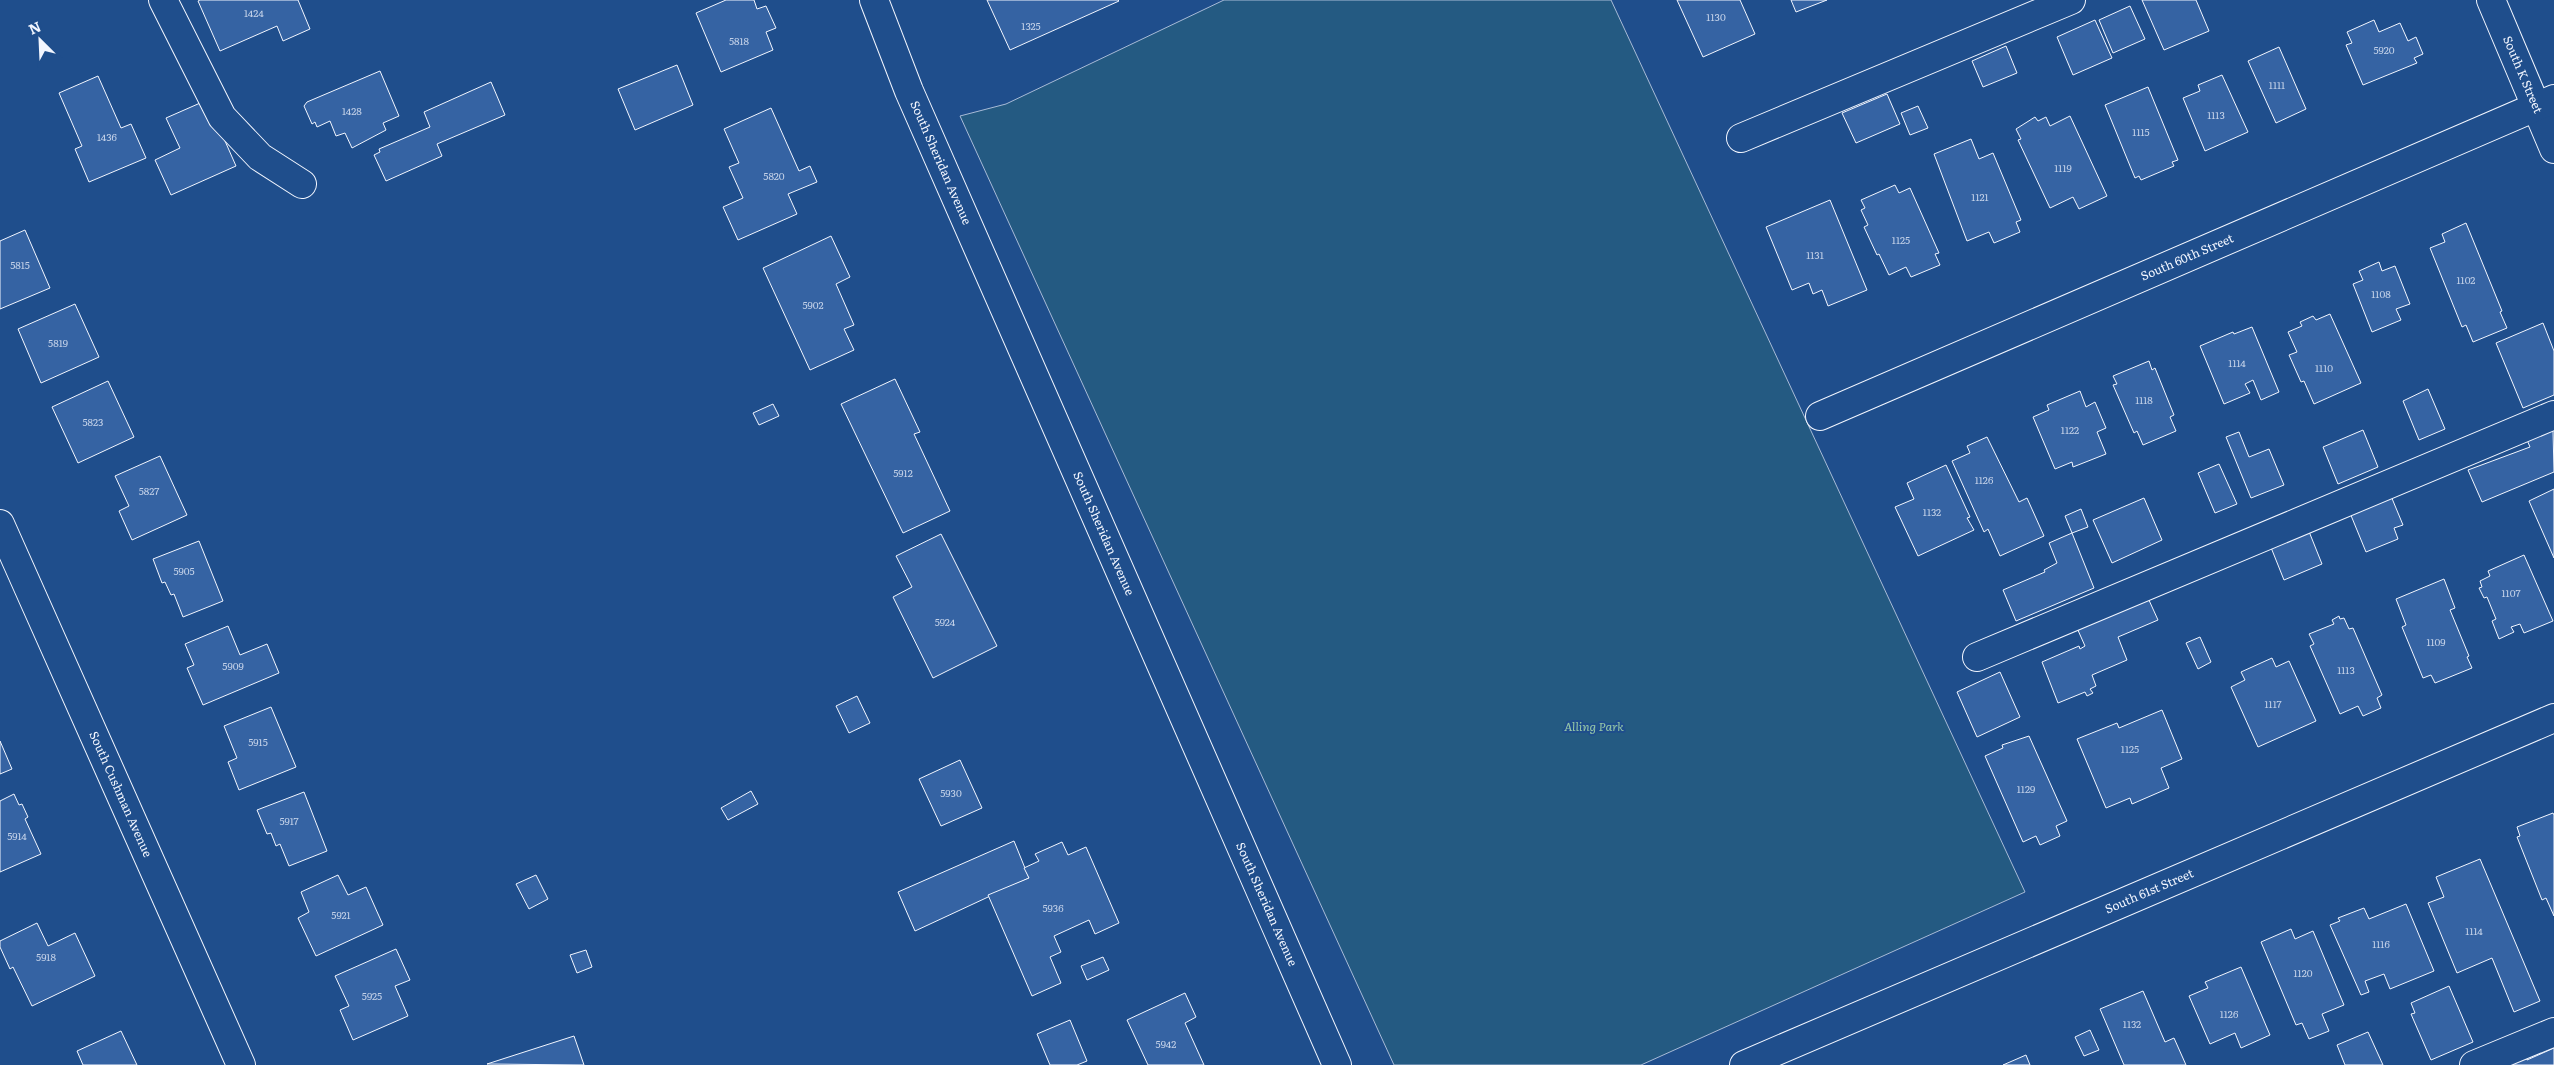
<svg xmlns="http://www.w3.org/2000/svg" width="2554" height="1065" font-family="Literata,serif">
<rect width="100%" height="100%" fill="#1f4e8c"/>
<!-- green -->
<path fill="#245a82" stroke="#a8bbd7" d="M 1224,0 L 1611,0 L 2025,892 L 1641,1065 L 1394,1065 L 960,116 L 1006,104 Z"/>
<!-- building -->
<g fill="#3563a3" stroke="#f2f6ff">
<path d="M 200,0 L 298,0 L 310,29 L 283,41 L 277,26 L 220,51 L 198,1 Z"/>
<path d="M 726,0 L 754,0 L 757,9 L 766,6 L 776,28 L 766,32 L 773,50 L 721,72 L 696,13 Z"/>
<path d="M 987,0 L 1118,0 L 1119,1 L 1010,50 Z"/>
<path d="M 1677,0 L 1740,0 L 1755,34 L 1703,57 Z"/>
<path d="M 1791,0 L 1827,0 L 1796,12 Z"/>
<path d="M 2142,0 L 2196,0 L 2209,31 L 2164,50 Z"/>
<path d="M 2130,6 L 2145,39 L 2113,53 L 2099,20 Z"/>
<path d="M 2095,20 L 2112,58 L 2073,75 L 2057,37 Z"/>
<path d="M 2374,20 L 2379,32 L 2400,23 L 2408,41 L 2416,37 L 2423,54 L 2414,58 L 2417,63 L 2363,85 L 2346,45 L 2352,43 L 2347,32 Z"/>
<path d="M 2006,46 L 2017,73 L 1983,87 L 1972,61 Z"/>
<path d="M 2279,47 L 2306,109 L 2276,123 L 2248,61 Z"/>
<path d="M 677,65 L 693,105 L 635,130 L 618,89 Z"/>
<path d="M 380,71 L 399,116 L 383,123 L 386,130 L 352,148 L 345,133 L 336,136 L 330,121 L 317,127 L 315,122 L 312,124 L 304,106 L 307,102 Z"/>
<path d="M 2222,75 L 2248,132 L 2205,151 L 2183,98 L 2200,91 L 2198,85 Z"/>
<path d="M 98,76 L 121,128 L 131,124 L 146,158 L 89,182 L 75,149 L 82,146 L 59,93 Z"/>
<path d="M 491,82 L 505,115 L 437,144 L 442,156 L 386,181 L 374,155 L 380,152 L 379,149 L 430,127 L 424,112 Z"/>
<path d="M 2148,87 L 2178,160 L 2172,162 L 2174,166 L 2141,180 L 2139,176 L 2135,178 L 2105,105 Z"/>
<path d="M 1887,94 L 1900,124 L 1856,143 L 1842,113 Z"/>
<path d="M 207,100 L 236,166 L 171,195 L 155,160 L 180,148 L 166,118 Z"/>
<path d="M 1918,106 L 1928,128 L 1910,135 L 1901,113 Z"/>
<path d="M 771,108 L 799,171 L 810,166 L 817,182 L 788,194 L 797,214 L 738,240 L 723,207 L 743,198 L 729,167 L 739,163 L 724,129 Z"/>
<path d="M 2070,116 L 2107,196 L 2079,209 L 2073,197 L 2050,208 L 2018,140 L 2021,139 L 2016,129 L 2035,117 L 2038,121 L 2046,117 L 2050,126 Z"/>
<path d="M 1971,139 L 1979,159 L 1993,153 L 2021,220 L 2016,222 L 2020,232 L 1994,243 L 1989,232 L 1967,241 L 1934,154 Z"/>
<path d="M 1895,185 L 1899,193 L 1910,188 L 1939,253 L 1935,254 L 1940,265 L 1911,277 L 1906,267 L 1889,275 L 1879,254 L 1877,255 L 1864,227 L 1868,225 L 1861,210 L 1865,208 L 1861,200 Z"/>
<path d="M 1830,200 L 1867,290 L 1828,306 L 1822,290 L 1813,294 L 1809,283 L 1792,290 L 1766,227 Z"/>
<path d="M 2466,223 L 2502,311 L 2500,312 L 2507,328 L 2473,342 L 2466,325 L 2462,327 L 2430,248 L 2445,242 L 2442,234 Z"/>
<path d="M 25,230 L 50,288 L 0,309 L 0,241 Z"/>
<path d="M 831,236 L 850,277 L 836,284 L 854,325 L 844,329 L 854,350 L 810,370 L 763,268 Z"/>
<path d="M 2379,262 L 2382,271 L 2395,266 L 2410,304 L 2396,309 L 2401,320 L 2372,332 L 2353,284 L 2363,280 L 2359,271 Z"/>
<path d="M 75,304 L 99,357 L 41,383 L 18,329 Z"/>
<path d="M 2330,314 L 2361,383 L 2314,404 L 2304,381 L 2301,382 L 2289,355 L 2297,352 L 2288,332 L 2302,326 L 2300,322 L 2313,316 L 2316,320 Z"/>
<path d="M 2543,323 L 2554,351 L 2554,395 L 2523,408 L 2496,343 Z"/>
<path d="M 2252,327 L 2279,392 L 2261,400 L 2253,380 L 2245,384 L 2250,393 L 2224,404 L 2200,346 L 2233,332 L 2234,334 Z"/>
<path d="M 2149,361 L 2152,370 L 2155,368 L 2174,415 L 2170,417 L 2176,431 L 2143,445 L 2137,431 L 2134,433 L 2113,385 L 2117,384 L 2113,376 Z"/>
<path d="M 895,379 L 920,432 L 914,434 L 950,511 L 903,533 L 841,404 Z"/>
<path d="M 108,381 L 134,437 L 78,463 L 52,407 Z"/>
<path d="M 2428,389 L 2445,429 L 2419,440 L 2403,401 Z"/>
<path d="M 2080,391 L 2086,407 L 2095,402 L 2106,428 L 2097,432 L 2106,454 L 2073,467 L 2072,462 L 2055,469 L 2033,417 L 2049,410 L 2047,405 Z"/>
<path d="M 773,404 L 779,416 L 759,425 L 753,413 Z"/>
<path d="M 2363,430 L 2378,467 L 2338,484 L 2323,447 Z"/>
<path d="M 2553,430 L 2554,472 L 2482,502 L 2468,470 L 2530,447 L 2527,440 Z"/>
<path d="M 2239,432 L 2249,457 L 2269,449 L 2284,485 L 2251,498 L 2226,437 Z"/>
<path d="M 1987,437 L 2019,502 L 2027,498 L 2044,536 L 2000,556 L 1988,529 L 1984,532 L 1952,461 L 1970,453 L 1967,446 Z"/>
<path d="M 160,456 L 187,515 L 132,540 L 119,511 L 129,506 L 115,476 Z"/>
<path d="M 2219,464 L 2237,504 L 2215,513 L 2198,473 Z"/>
<path d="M 1946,465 L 1970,517 L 1967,518 L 1974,530 L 1918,556 L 1895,507 L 1914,499 L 1907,483 Z"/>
<path d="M 2554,489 L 2554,558 L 2529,501 Z"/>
<path d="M 2391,496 L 2403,525 L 2394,528 L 2398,539 L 2366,552 L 2350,513 Z"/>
<path d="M 2144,498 L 2162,540 L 2112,563 L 2093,520 Z"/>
<path d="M 2081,509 L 2088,527 L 2072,533 L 2065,516 Z"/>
<path d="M 2308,529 L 2322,564 L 2284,580 L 2270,545 Z"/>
<path d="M 2072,533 L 2094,588 L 2016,621 L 2003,590 L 2045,572 L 2044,570 L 2057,563 L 2049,543 Z"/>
<path d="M 941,534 L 997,646 L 933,678 L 893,597 L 912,587 L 896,556 Z"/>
<path d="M 199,541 L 223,601 L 183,617 L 174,594 L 171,595 L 165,582 L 162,583 L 153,559 Z"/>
<path d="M 2524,555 L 2553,621 L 2524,633 L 2520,624 L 2511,627 L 2514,632 L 2499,639 L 2492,621 L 2496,619 L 2487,597 L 2484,598 L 2479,588 L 2482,587 L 2480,581 L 2490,576 L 2488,571 Z"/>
<path d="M 2444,579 L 2455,608 L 2450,610 L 2469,656 L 2467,657 L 2472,668 L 2435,683 L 2431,675 L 2423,678 L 2402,627 L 2406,625 L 2396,599 Z"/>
<path d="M 2148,598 L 2158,620 L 2118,637 L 2127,660 L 2092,675 L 2096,686 L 2090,689 L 2093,693 L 2087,696 L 2085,692 L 2058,703 L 2042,662 L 2079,646 L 2080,649 L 2085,646 L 2077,628 Z"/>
<path d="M 2339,616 L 2340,619 L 2344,618 L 2349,629 L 2353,628 L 2382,695 L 2377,698 L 2381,708 L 2363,716 L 2358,706 L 2340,714 L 2310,646 L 2314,644 L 2309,634 L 2334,624 L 2332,620 Z"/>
<path d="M 228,626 L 240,655 L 267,644 L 279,673 L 203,705 L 187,668 L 194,665 L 185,644 Z"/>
<path d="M 2200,637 L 2211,662 L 2198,669 L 2186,643 Z"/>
<path d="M 2272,658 L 2276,667 L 2289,661 L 2316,721 L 2258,747 L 2231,687 L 2245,680 L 2241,672 Z"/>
<path d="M 2000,672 L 2020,717 L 1977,737 L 1957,692 Z"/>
<path d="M 857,696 L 870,723 L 849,733 L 836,706 Z"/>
<path d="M 271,707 L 296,767 L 239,790 L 228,762 L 237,758 L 224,726 Z"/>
<path d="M 2162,710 L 2182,759 L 2161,768 L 2169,788 L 2132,804 L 2130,798 L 2106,808 L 2077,739 L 2117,723 L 2119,728 Z"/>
<path d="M 2029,736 L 2067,821 L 2056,826 L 2060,836 L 2040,845 L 2036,836 L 2023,842 L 1985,756 L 2003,748 L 2002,745 Z"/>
<path d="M 0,741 L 12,769 L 0,774 Z"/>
<path d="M 960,760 L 982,808 L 941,826 L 919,779 Z"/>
<path d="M 751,791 L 758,804 L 728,820 L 721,808 Z"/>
<path d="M 304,792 L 327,851 L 289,866 L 280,844 L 276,846 L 271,833 L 267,834 L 257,810 Z"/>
<path d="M 14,794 L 19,805 L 22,804 L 28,817 L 25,819 L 41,854 L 0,872 L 0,801 Z"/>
<path d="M 2553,813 L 2554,815 L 2554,916 L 2546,898 L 2542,900 L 2517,837 L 2520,836 L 2517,827 Z"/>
<path d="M 1014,841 L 1029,878 L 915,931 L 898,892 Z"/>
<path d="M 1062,842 L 1068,855 L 1086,847 L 1119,923 L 1095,934 L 1089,920 L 1054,936 L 1061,952 L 1050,957 L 1061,983 L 1032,996 L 988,895 L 1029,878 L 1024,868 L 1039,861 L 1035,854 Z"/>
<path d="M 2480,859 L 2540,1001 L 2514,1012 L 2492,958 L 2457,973 L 2428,903 L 2444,897 L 2436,877 Z"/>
<path d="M 338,875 L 348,895 L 366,887 L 383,925 L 316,956 L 298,918 L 309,912 L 301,892 Z"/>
<path d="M 536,875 L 548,899 L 529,909 L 516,884 Z"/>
<path d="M 2406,904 L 2434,971 L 2390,989 L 2384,974 L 2365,981 L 2369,992 L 2361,995 L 2330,925 L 2340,921 L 2338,918 L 2364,908 L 2369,919 Z"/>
<path d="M 37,923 L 48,946 L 75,933 L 95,976 L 32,1006 L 13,967 L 10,969 L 0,947 L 0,941 Z"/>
<path d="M 2291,929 L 2295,939 L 2313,931 L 2344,1005 L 2322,1014 L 2329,1031 L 2309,1039 L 2302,1023 L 2296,1025 L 2261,942 Z"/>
<path d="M 396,949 L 410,980 L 395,986 L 408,1016 L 353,1040 L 340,1010 L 349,1006 L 335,976 Z"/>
<path d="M 586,950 L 592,967 L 577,973 L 570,955 Z"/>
<path d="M 1103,957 L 1109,970 L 1087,980 L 1081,966 Z"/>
<path d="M 2241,967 L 2270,1035 L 2241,1048 L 2235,1033 L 2210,1044 L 2189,996 L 2208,988 L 2205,982 Z"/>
<path d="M 2449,986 L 2473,1042 L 2431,1060 L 2411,1014 L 2415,1013 L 2411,1003 Z"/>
<path d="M 2143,991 L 2165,1042 L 2174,1038 L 2186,1065 L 2124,1065 L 2100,1009 Z"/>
<path d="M 1185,993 L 1196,1017 L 1185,1023 L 1204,1065 L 1148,1065 L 1127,1020 Z"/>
<path d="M 1070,1020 L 1087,1061 L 1077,1065 L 1050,1065 L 1037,1034 Z"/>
<path d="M 2090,1030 L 2099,1050 L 2084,1056 L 2075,1037 Z"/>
<path d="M 121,1031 L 137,1065 L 83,1065 L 77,1051 Z"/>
<path d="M 2368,1032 L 2383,1065 L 2345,1065 L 2337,1045 Z"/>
<path d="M 574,1036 L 584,1065 L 487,1064 Z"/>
<path d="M 2554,1048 L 2554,1065 L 2507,1065 L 2526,1057 L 2527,1060 Z"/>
<path d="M 2026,1055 L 2030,1065 L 2003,1065 Z"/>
</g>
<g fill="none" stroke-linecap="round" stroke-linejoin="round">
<!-- minor casing -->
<g stroke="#f2f6ff" stroke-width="30">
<g id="minor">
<path d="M 163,0 L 222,117 L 260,157 L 302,184"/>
<path id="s1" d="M 874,0 L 909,91 L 1337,1065"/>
<path id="s2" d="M 2491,0 L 2554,149"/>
<path d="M 1741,138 L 2071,0"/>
<path id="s3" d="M 1820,416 L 2554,99"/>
<path id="s4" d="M 0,524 L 241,1065"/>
<path d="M 1977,657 L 2554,415"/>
<path id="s5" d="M 1744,1065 L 2554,718"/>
<path d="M 2474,1065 L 2554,1032"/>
</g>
</g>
<!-- minor -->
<use href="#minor" stroke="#1f4e8c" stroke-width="28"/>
</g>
<g text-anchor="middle" stroke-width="4" stroke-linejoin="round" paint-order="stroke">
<!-- number labels -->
<g font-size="10" fill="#c3d1e8">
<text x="254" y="17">1424</text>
<text x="1716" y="21">1130</text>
<text x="1031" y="30">1325</text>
<text x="739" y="45">5818</text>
<text x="2384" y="54">5920</text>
<text x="2277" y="89">1111</text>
<text x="352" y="115">1428</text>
<text x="2216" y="119">1113</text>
<text x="2141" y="136">1115</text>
<text x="107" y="141">1436</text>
<text x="2063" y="172">1119</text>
<text x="774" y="180">5820</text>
<text x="1980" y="201">1121</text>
<text x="1901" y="244">1125</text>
<text x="1815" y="259">1131</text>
<text x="20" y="269">5815</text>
<text x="2466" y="284">1102</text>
<text x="2381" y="298">1108</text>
<text x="813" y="309">5902</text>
<text x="58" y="347">5819</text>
<text x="2237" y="367">1114</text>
<text x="2324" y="372">1110</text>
<text x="2144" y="404">1118</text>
<text x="93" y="426">5823</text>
<text x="2070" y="434">1122</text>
<text x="903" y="477">5912</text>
<text x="1984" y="484">1126</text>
<text x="149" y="495">5827</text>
<text x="1932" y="516">1132</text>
<text x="184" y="575">5905</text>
<text x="2511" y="597">1107</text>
<text x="945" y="626">5924</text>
<text x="2436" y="646">1109</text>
<text x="233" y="670">5909</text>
<text x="2346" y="674">1113</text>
<text x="2273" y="708">1117</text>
<text x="258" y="746">5915</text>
<text x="2130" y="753">1125</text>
<text x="2026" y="793">1129</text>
<text x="951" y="797">5930</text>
<text x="289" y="825">5917</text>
<text x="17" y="840">5914</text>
<text x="1053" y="912">5936</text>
<text x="341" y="919">5921</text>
<text x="2474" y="935">1114</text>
<text x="2381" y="948">1116</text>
<text x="46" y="961">5918</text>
<text x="2303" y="977">1120</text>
<text x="372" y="1000">5925</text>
<text x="2229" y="1018">1126</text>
<text x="2132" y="1028">1132</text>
<text x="1166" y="1048">5942</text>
</g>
<!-- street labels -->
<g font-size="12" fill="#f2f6ff" stroke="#1f4e8c">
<text dy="4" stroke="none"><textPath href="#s2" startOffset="81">South K Street</textPath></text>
<text dy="4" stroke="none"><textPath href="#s1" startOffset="176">South Sheridan Avenue</textPath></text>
<text dy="4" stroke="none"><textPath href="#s3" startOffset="400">South 60th Street</textPath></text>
<text dy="4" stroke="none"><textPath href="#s1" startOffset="581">South Sheridan Avenue</textPath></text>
<text dy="4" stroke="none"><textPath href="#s4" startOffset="296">South Cushman Avenue</textPath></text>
<text dy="4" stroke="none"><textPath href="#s5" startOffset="441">South 61st Street</textPath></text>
<text dy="4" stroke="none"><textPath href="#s1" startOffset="986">South Sheridan Avenue</textPath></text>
</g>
<!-- park labels -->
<g font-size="12" font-style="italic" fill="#97c8a6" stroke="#1f4e8c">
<text x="1594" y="731">Alling Park</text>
</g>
</g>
<!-- north arrow -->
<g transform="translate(40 40) rotate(336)" stroke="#1f4e8c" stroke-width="4" paint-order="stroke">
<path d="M0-4L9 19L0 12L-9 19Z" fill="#f2f6ff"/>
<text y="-8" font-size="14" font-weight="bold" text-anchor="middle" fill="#f2f6ff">N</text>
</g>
</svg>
